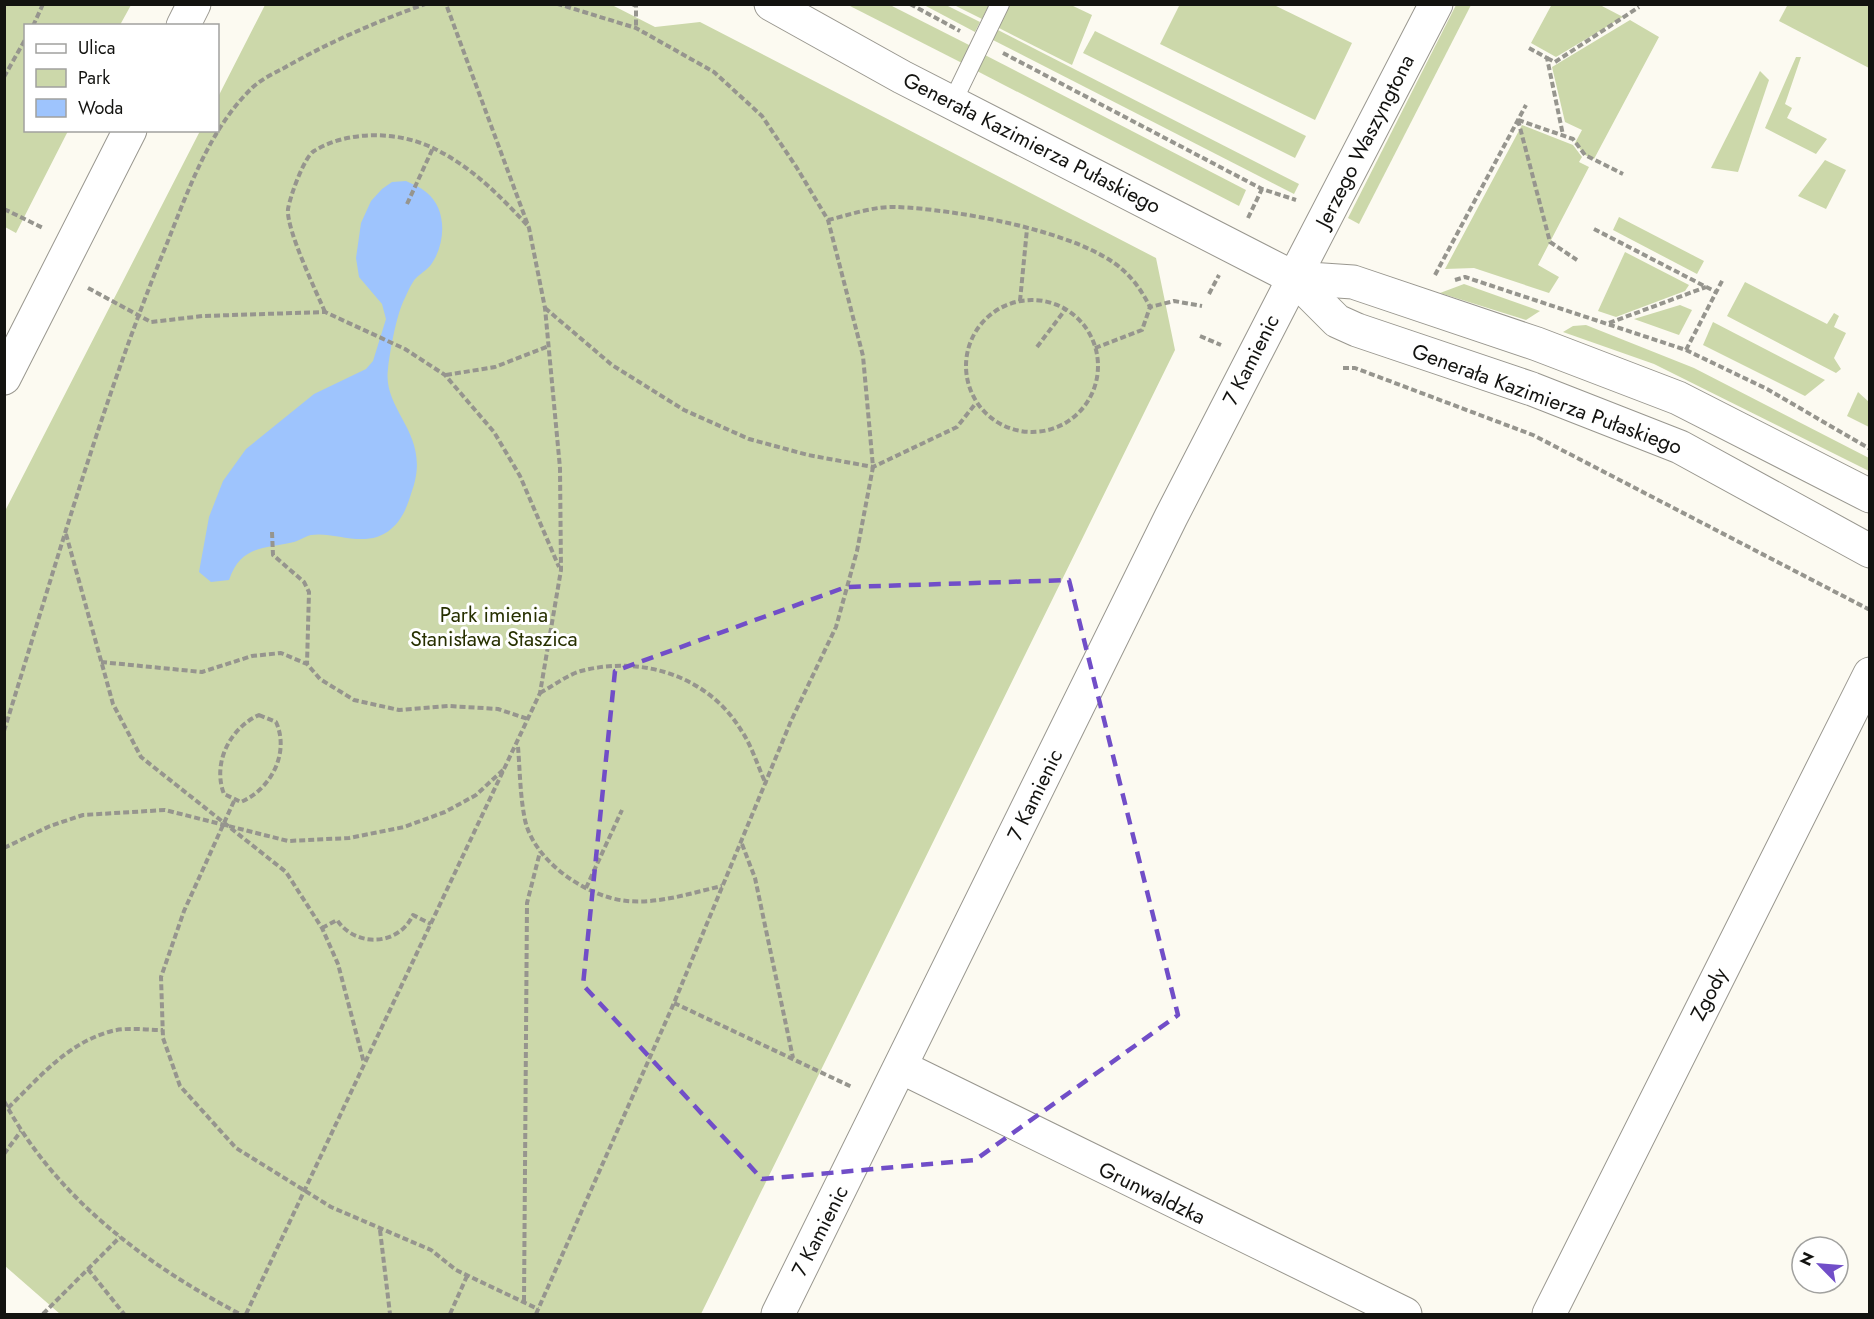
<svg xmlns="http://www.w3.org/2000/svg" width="1874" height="1319" font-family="Jost,sans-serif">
<rect width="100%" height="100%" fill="#fcfaf1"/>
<!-- green -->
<g fill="#ccd8aa">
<path d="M 610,4 L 655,27 L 700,22 L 1156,258 L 1175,350 L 701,1314 L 60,1314 L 5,1266 L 4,513 L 200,131 L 218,130 L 218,97 L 265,5 Z"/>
<path d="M 1180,4 L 1274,5 L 1352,43 L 1315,120 L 1160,44 Z"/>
<path d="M 1552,4 L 1600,5 L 1623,17 L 1556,57 L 1531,43 Z"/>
<path d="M 1788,4 L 1869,5 L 1869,68 L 1779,21 Z"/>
<path d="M 4,5 L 131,5 L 120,25 L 26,26 L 26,130 L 68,131 L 16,233 L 5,227 Z"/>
<path d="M 848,5 L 890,5 L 971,46 L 962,63 Z"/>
<path d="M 924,5 L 946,5 L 980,22 L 975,32 Z"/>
<path d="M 954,5 L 989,5 L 982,19 Z"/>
<path d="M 1009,5 L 1071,5 L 1092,15 L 1072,65 L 997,27 Z"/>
<path d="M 1456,5 L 1471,5 L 1359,224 L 1348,218 Z"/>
<path d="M 1630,20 L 1659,37 L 1594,159 L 1585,155 L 1575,143 L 1582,130 L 1565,122 L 1552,67 Z"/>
<path d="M 996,29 L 1299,184 L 1294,194 L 991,39 Z"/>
<path d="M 1095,31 L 1306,136 L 1295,158 L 1083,53 Z"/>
<path d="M 985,55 L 1246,190 L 1239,206 L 977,71 Z"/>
<path d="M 1796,57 L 1801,57 L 1785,104 L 1792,108 L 1787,118 L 1827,139 L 1816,154 L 1765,128 Z"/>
<path d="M 1760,71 L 1769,80 L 1738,172 L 1711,168 Z"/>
<path d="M 1522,125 L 1573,145 L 1582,157 L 1579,162 L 1589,167 L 1538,265 L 1559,277 L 1549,293 L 1474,268 L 1445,269 Z"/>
<path d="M 1825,160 L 1846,170 L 1826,209 L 1798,196 Z"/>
<path d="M 1619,217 L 1704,261 L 1697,274 L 1613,230 Z"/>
<path d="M 1625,252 L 1689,285 L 1685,291 L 1616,317 L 1598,311 Z"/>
<path d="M 1745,282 L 1827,324 L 1834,313 L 1839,316 L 1834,327 L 1846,333 L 1834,358 L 1841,369 L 1836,373 L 1727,316 Z"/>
<path d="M 1464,284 L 1540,311 L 1526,320 L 1440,293 Z"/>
<path d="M 1680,305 L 1692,310 L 1679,335 L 1634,319 Z"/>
<path d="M 1713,322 L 1825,380 L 1805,396 L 1703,345 Z"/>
<path d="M 1586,325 L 1694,368 L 1869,458 L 1869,471 L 1654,364 L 1563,332 L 1573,326 Z"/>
<path d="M 1858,392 L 1869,402 L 1869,427 L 1847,416 Z"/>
</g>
<!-- water -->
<path fill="#9ec4fd" d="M 406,181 C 412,184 420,187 426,192 C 448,209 446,245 430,266 C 425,272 417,275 413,282 C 409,288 406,296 403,302 C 396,318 390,351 388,369 C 382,413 434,434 411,494 C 407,507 402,520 391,529 C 367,550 335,531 311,535 C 306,536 300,540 294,542 C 264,549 241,545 229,580 L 211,582 L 199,572 L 209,517 L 223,481 L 246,449 L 314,394 L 366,369 L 373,361 L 386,319 L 382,304 L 359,277 L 356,258 L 361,223 L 371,201 L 382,189 L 392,182 Z"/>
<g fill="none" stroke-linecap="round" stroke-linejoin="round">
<!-- lane casing -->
<g stroke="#99978f" stroke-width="20">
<path id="lane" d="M 952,103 L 1000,4"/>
</g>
<!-- street casing -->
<g stroke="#99978f" stroke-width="35">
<g id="street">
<path d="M 183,26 L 194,4"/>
<path d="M 1294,278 L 1436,4"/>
<path d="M 4,378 L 130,130"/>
<path d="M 901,1067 L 1405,1314"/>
<path d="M 1549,1314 L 1870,674"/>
</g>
</g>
<!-- secondary casing -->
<g stroke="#99978f" stroke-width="35">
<g id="secondary">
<path d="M 771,4 L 902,77 L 1294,278 L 1337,321 L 1357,330 L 1532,389 L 1680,447 L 1870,551"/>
<path d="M 1294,278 L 1353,282 L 1537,344 L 1678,398 L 1870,496"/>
<path d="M 778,1314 L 1171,517 L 1294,278"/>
</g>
</g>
<!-- path -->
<g stroke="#96958e" stroke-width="4" stroke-dasharray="6 3" stroke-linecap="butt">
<path d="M 632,4 L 636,6 L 636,28"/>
<path d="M 910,4 L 960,31"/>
<path d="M 33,26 L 43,4"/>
<path d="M 1529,48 L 1547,58 L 1563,135"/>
<path d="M 1003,53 L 1262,189 L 1296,200"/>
<path d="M 1547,58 L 1555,62 L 1639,7"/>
<path d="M 4,77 L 26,38"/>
<path d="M 1518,120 L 1550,242 L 1577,260"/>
<path d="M 1518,120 L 1573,139 L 1585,155 L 1623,174"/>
<path d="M 407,204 L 433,148"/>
<path d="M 4,209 L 43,228"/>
<path d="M 1248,218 L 1262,189"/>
<path d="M 828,220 C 849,215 874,206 896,207 C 954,209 1080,231 1123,270 C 1135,281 1143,293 1150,307 L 1174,301 L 1202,306"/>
<path d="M 1594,229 L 1716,292"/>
<path d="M 1435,275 L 1526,105"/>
<path d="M 1455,280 L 1465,277 L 1686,350 L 1767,389 L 1870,449"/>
<path d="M 88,288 L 151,322 L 203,316 L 325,312 L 405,349 L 445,375 L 494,432 L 520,476 L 559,567"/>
<path d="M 1209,294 L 1219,275"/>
<circle cx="1032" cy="366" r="66"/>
<path d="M 1020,301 L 1027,229"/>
<path d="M 545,308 L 612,365 L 684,410 L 749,439 L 808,455 L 873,467 L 957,427 L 976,403"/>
<path d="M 325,312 C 316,291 286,229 288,209 C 290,197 304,157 314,151 C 348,130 398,131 433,148 C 472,167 499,195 528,226"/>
<path d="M 1609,323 L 1706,287"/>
<path d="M 1200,336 L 1221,345"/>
<path d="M 1037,347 L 1065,310"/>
<path d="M 1095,348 L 1142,330 L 1150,307"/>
<path d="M 1686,350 L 1723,279"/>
<path d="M 1343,368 L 1355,368 L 1533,435 L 1870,610"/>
<path d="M 446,375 L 495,367 L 549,346"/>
<path d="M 272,532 L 273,555 L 304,582 L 309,592 L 307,664"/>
<path d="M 66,534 L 113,704 L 141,757 L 286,872 L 322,928 L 338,964 L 364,1063"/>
<path d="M 101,662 L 202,672 L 252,656 L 281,653 L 307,664 L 320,679 L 354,700 L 399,710 L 449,706 L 498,709 L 528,719"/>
<path d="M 540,693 C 553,686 567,675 581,671 C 642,655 708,676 741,730 C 752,746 758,767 766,784"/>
<path d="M 259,715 L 276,722 C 290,753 271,789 241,802 L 224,794 C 212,763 230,728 259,715 Z"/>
<path d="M 4,731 C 54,571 100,408 163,253 C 187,195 207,131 253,87 C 262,79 274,73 284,68 C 329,42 376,22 425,4"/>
<path d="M 518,747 C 520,771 520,796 525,820 C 534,861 586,897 627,901 C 659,904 691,893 722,886"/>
<path d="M 234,801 L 184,911 L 161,977 L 163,1038 L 180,1086 L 236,1148 L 331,1207 L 431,1250 L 456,1270 L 538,1309"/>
<path d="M 742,844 L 755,878 L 793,1058"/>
<path d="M 4,848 L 50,826 L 83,815 L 165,810 L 288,841 L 349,838 L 404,827 L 445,812 L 476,795 L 503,770"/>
<path d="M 586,888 L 622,810"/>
<path d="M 322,928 L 337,920 C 355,947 398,947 413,915 L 431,924"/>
<path d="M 674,1003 L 852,1087"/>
<path d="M 4,1101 C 56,1198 145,1264 240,1314"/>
<path d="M 8,1108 C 40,1077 67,1043 112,1031 C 128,1027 146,1030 163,1030"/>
<path d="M 4,1154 L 21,1131"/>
<path d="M 380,1230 L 390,1314"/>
<path d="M 88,1269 L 124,1314"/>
<path d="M 524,1301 L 527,903 L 540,852"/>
<path d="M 43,1314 L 120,1237"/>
<path d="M 246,1314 L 540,693 L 561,570 L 560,468 L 545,308 L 529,228 L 446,4"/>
<path d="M 450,1314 L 467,1276"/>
<path d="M 536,1314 L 674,1003 L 791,721 L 836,627 L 857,551 L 873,467 L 863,356 L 828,220 L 797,168 L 762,116 L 714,72 L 636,28 L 558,4"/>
</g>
<!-- lane -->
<use href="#lane" stroke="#fff" stroke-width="18"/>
<!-- street -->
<use href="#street" stroke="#fff" stroke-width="33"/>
<!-- secondary -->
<use href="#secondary" stroke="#fff" stroke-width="33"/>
</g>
<!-- marked area -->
<path fill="none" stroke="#714ec8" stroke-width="4.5" stroke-dasharray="12 8" stroke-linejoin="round" d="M 1069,580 L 1178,1015 L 975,1160 L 762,1179 L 583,985 L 615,671 L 846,587 Z"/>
<g text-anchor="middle" stroke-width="6" stroke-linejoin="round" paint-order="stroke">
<!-- street labels -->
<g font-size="21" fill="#131310" stroke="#fff">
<text transform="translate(1365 141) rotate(-63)" y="7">Jerzego Waszyngtona</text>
<text transform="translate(1032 143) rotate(27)" y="7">Generała Kazimierza Pułaskiego</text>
<text transform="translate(1251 360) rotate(-63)" y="7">7 Kamienic</text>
<text transform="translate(1547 399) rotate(20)" y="7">Generała Kazimierza Pułaskiego</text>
<text transform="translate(1035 795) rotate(-64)" y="7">7 Kamienic</text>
<text transform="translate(1709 994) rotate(-63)" y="7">Zgody</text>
<text transform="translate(1152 1193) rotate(26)" y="7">Grunwaldzka</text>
<text transform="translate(820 1231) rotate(-63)" y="7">7 Kamienic</text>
</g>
<!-- park labels -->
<g font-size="21" fill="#273000" stroke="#fff">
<text x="494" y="622">Park imienia<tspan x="494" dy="24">Stanisława Staszica</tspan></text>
</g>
</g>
<!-- border -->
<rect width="1874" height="1319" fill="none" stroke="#131310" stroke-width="12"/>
<!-- legend -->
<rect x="24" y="24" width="195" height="108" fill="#ffffff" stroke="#a1a19f" stroke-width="1.5"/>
<rect x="36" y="44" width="30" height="9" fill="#ffffff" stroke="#a1a19f" stroke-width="1.5"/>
<text x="78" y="54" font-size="18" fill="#131310">Ulica</text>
<rect x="36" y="69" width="30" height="18" fill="#ccd8aa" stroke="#a1a19f" stroke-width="1.5"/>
<text x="78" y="84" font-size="18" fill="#131310">Park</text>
<rect x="36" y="99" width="30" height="18" fill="#9ec4fd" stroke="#a1a19f" stroke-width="1.5"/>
<text x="78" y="114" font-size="18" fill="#131310">Woda</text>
<!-- north arrow -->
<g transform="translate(1820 1265) rotate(295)"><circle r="28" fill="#ffffff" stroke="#a1a19f" stroke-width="1.5"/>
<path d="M0-4.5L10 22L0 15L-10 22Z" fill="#714ec8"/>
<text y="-9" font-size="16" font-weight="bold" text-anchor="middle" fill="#131310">N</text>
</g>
</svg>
